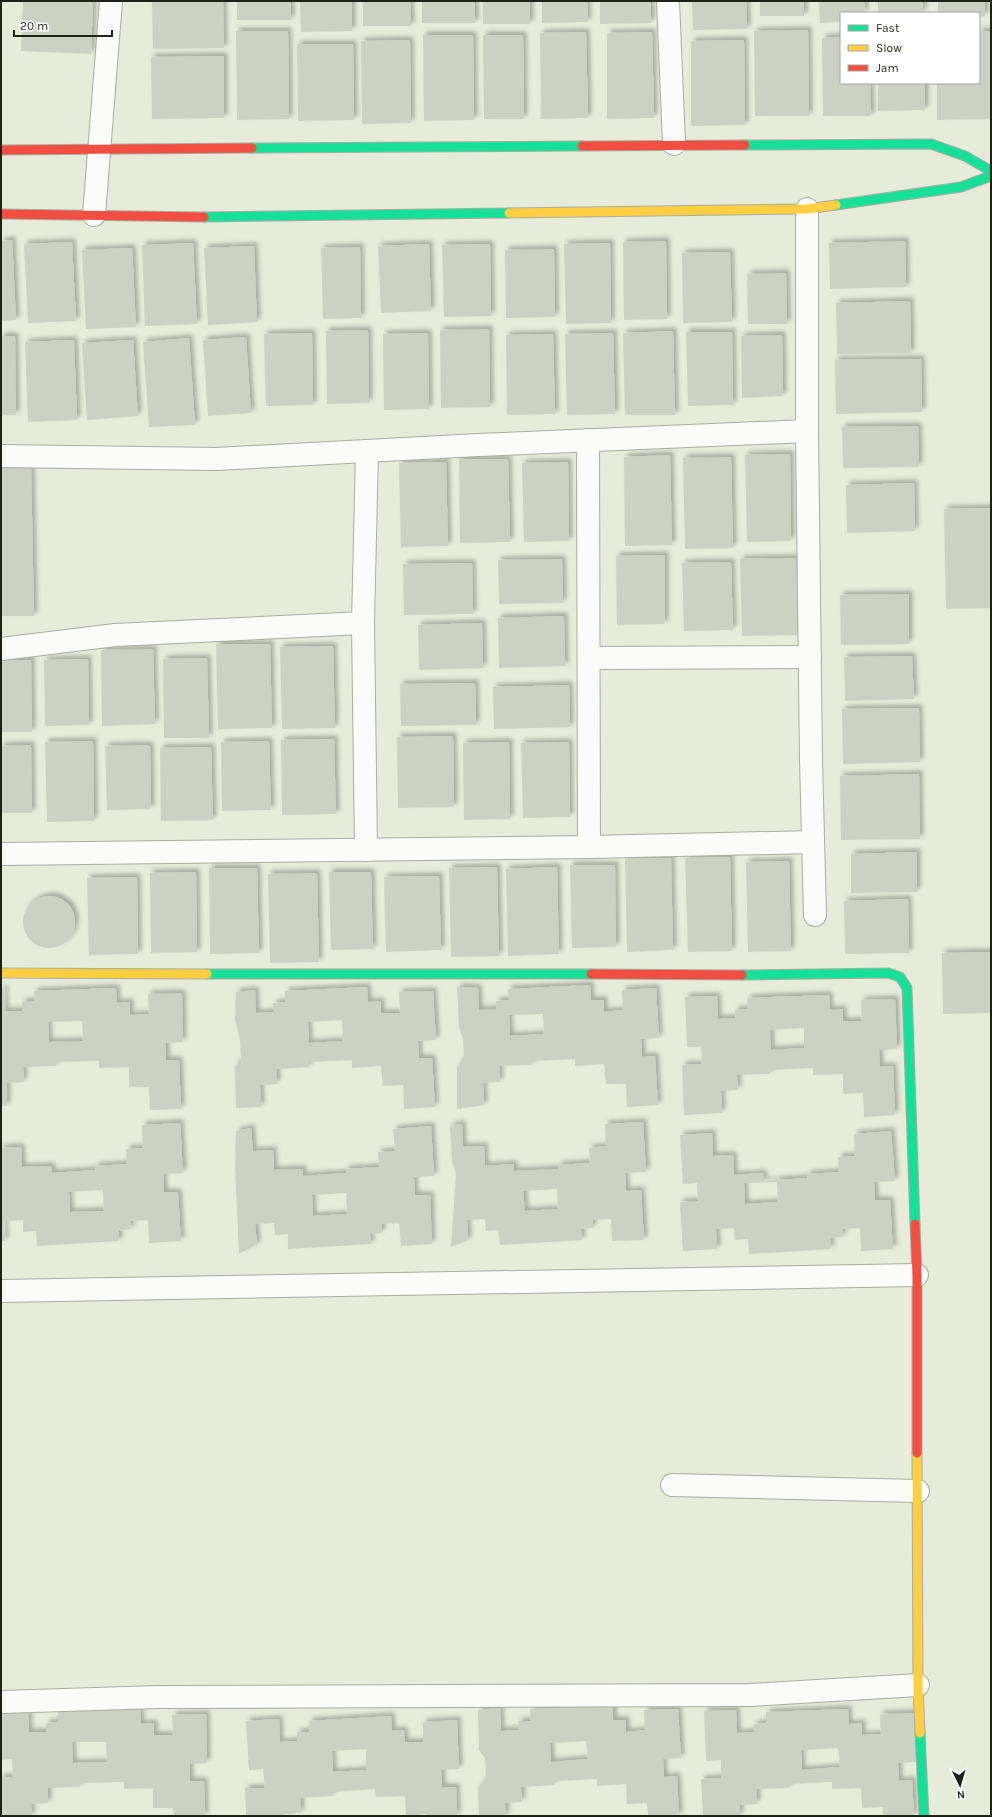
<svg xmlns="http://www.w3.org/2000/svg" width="992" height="1817" font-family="Karla,sans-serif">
<defs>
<filter id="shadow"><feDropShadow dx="3.5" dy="-3.5" stdDeviation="2" flood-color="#0004"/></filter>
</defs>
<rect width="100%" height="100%" fill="#e6ebda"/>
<!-- building -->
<g fill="#cdd1c3" fill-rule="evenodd" filter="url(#shadow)">
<path d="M 23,1 L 93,1 L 91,54 L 21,51 Z"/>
<path d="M 152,1 L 223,1 L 224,48 L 153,49 Z"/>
<rect x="237" y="1" width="54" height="19"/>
<path d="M 300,1 L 352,1 L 352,31 L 301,32 Z"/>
<path d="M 363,1 L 410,1 L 411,26 L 363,26 Z"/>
<rect x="422" y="1" width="53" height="22"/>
<rect x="483" y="1" width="47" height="23"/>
<path d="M 542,1 L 587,1 L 588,22 L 542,23 Z"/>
<path d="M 600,1 L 651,1 L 651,23 L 600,24 Z"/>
<path d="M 692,1 L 746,1 L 747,29 L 693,30 Z"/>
<rect x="760" y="1" width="44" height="15"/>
<path d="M 819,1 L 864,1 L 865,13 L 841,13 L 841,22 L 820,23 Z"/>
<rect x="878" y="1" width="45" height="12"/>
<path d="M 938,1 L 985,1 L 985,16 L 979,17 L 979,13 L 938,13 Z"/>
<path d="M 808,30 L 809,116 L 755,116 L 754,31 Z"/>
<path d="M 236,31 L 288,31 L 289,119 L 237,120 Z"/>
<path d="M 979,31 L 991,31 L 991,119 L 937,120 L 937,83 L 979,83 Z"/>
<path d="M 586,32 L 588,118 L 541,119 L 540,33 Z"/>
<path d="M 652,32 L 654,118 L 607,119 L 607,33 Z"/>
<path d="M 423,35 L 473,35 L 474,120 L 424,121 Z"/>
<path d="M 483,35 L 523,35 L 524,119 L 484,119 Z"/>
<path d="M 841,37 L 841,83 L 870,83 L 871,116 L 823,116 L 822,38 Z"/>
<path d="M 410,40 L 411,123 L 362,124 L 361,41 Z"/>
<path d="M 744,40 L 745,125 L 691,126 L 691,41 Z"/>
<path d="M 297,44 L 353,44 L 354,120 L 298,121 Z"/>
<path d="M 224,56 L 224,118 L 152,119 L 151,57 Z"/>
<path d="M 878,83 L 925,83 L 925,110 L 878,111 Z"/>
<path d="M 12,240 L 16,320 L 1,321 L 1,241 Z"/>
<path d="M 666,241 L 667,319 L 624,320 L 623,242 Z"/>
<path d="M 905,241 L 906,287 L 830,289 L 829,243 Z"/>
<path d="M 72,242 L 76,321 L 28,323 L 24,244 Z"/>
<path d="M 193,243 L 197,324 L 145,326 L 142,245 Z"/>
<path d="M 610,243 L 611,323 L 566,324 L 564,244 Z"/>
<path d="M 429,244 L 431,311 L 381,313 L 378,246 Z"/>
<path d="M 490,244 L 491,316 L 444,317 L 442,245 Z"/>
<path d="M 254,246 L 257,322 L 208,325 L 204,248 Z"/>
<path d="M 360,247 L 361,318 L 323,319 L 321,248 Z"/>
<path d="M 132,248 L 136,327 L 86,329 L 82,250 Z"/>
<path d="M 554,249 L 555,317 L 506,318 L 505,250 Z"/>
<path d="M 730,252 L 732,322 L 683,323 L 682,253 Z"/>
<path d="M 786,273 L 787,324 L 748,324 L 747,274 Z"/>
<path d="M 910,301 L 911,353 L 837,354 L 836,303 Z"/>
<path d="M 489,329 L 490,407 L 441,408 L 440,330 Z"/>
<path d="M 368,330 L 369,403 L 327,404 L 326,331 Z"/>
<path d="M 673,331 L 675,415 L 625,415 L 623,333 Z"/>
<path d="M 686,332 L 732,332 L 733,405 L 688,406 Z"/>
<path d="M 312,333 L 313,405 L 266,406 L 264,334 Z"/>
<path d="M 428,333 L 429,409 L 384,410 L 383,334 Z"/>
<path d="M 613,333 L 615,414 L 567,415 L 565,334 Z"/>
<path d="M 553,334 L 555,414 L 507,415 L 506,335 Z"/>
<path d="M 782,335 L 783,396 L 742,398 L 741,336 Z"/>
<path d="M 1,336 L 15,336 L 16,415 L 1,415 Z"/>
<path d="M 246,337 L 251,413 L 208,416 L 203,340 Z"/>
<path d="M 189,338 L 195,425 L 149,427 L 143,342 Z"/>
<path d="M 74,340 L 77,420 L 28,422 L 25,342 Z"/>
<path d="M 133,340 L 138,416 L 87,420 L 82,343 Z"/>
<path d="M 921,359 L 922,412 L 836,414 L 835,360 Z"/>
<path d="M 918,426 L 919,467 L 843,468 L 842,427 Z"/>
<path d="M 790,454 L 791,541 L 747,542 L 745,455 Z"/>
<path d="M 670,455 L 672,545 L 625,546 L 624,457 Z"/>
<path d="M 731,457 L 733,548 L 685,549 L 683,458 Z"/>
<path d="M 459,459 L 508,459 L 510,542 L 460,543 Z"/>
<path d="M 446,462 L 448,546 L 401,547 L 399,463 Z"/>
<path d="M 568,462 L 569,541 L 524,542 L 522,463 Z"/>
<path d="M 31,464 L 34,616 L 1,616 L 1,465 Z"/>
<path d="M 914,483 L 915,531 L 847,533 L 846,485 Z"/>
<path d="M 991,508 L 991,608 L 946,609 L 944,509 Z"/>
<path d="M 665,555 L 665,624 L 617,625 L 616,556 Z"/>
<path d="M 796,558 L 798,635 L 742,636 L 740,559 Z"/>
<path d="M 562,559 L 563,603 L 499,604 L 498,560 Z"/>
<path d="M 731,562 L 733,630 L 684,631 L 682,563 Z"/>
<path d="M 472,563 L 473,614 L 404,615 L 403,564 Z"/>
<path d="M 909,594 L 909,644 L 841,645 L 840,595 Z"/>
<path d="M 564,616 L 565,666 L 499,668 L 498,618 Z"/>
<path d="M 482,623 L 483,668 L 419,670 L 418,625 Z"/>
<path d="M 216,644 L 270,644 L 272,728 L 218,729 Z"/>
<path d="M 333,646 L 335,728 L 282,729 L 280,647 Z"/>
<path d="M 153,649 L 155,724 L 102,726 L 101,650 Z"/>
<path d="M 912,656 L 914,699 L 845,701 L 844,657 Z"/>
<path d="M 207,658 L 209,738 L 164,738 L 163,659 Z"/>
<path d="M 88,659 L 89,725 L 45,726 L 44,660 Z"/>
<path d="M 1,660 L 31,660 L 32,732 L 1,732 Z"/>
<path d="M 475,683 L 476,725 L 401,726 L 400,684 Z"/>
<path d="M 569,685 L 570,727 L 494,729 L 493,687 Z"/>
<path d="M 919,708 L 920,762 L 843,764 L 842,709 Z"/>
<path d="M 453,736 L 454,807 L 398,808 L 397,737 Z"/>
<path d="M 334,739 L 336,814 L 282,815 L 281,740 Z"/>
<path d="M 93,741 L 94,821 L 47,822 L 45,742 Z"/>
<path d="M 269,741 L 271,810 L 222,811 L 221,742 Z"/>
<path d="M 509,742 L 510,819 L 464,820 L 463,743 Z"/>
<path d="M 569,742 L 570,817 L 523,818 L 521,743 Z"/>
<path d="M 31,745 L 32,813 L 1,813 L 1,746 Z"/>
<path d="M 150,745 L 151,809 L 107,810 L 105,746 Z"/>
<path d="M 211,747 L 213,820 L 161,821 L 160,748 Z"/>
<path d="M 919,774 L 920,839 L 841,840 L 840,776 Z"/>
<path d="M 917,852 L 917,892 L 851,893 L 851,854 Z"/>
<path d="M 730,857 L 732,951 L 688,952 L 685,858 Z"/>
<path d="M 671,858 L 673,950 L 627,952 L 625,859 Z"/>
<path d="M 789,861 L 791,951 L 748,952 L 746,862 Z"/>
<path d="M 570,865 L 615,865 L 616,947 L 572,948 Z"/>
<path d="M 497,867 L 499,956 L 451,957 L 449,868 Z"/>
<path d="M 557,867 L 559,954 L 508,956 L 506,869 Z"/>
<path d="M 209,868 L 257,868 L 259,953 L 210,954 Z"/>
<path d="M 196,872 L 197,952 L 151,953 L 150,873 Z"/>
<path d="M 329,872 L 371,872 L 373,949 L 331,950 Z"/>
<path d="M 317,873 L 319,962 L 270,963 L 268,874 Z"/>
<path d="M 439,876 L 441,950 L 386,952 L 384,877 Z"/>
<path d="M 137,877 L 138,954 L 89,955 L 87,878 Z"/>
<circle cx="49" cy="922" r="26"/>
<path d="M 908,899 L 909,953 L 845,954 L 844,901 Z"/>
<path d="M 991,952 L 991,1013 L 943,1014 L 942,953 Z"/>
<path d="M 590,985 L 591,1000 L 604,1000 L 604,1012 L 623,1010 L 622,990 L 656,988 L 659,1038 L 641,1039 L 642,1057 L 655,1056 L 658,1105 L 627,1107 L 626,1084 L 606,1084 L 604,1064 L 575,1066 L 575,1059 L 531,1061 L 532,1065 L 499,1066 L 500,1082 L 483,1083 L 484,1105 L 457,1109 L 457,1067 L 464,1056 L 463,1038 L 459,1027 L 457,987 L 478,988 L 479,1010 L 497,1009 L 496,1001 L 509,1000 L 508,989 ZM 543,1014 L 544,1034 L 510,1036 L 509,1015 Z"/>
<path d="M 367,987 L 368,1002 L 381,1001 L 381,1013 L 400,1013 L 399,992 L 433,991 L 436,1040 L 418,1041 L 419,1058 L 432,1058 L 435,1107 L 404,1109 L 403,1085 L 383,1086 L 381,1066 L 352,1068 L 352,1060 L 309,1062 L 309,1067 L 276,1069 L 277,1084 L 260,1085 L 261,1107 L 236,1108 L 235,1066 L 241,1059 L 240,1040 L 235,1019 L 236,992 L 255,990 L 256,1013 L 273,1012 L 273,1003 L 285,1002 L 285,991 ZM 342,1020 L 343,1041 L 309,1043 L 308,1022 Z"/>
<path d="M 1,988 L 4,988 L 5,1011 L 22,1011 L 22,1002 L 34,1001 L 34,991 L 116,988 L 117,1003 L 130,1002 L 130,1015 L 149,1014 L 148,994 L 182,993 L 183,1042 L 166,1043 L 166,1060 L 179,1060 L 181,1109 L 150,1110 L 149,1087 L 129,1087 L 129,1067 L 99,1068 L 99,1061 L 56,1062 L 56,1066 L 23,1067 L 24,1082 L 7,1083 L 7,1106 L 1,1106 ZM 82,1021 L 83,1041 L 49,1042 L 48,1022 Z"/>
<path d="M 829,995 L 830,1010 L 843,1009 L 843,1021 L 862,1021 L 861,1000 L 895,999 L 897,1049 L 879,1050 L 880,1067 L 893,1066 L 895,1115 L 864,1117 L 863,1093 L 843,1094 L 843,1074 L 813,1075 L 813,1068 L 770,1070 L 770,1074 L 737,1075 L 738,1090 L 721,1091 L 722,1113 L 684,1115 L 682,1065 L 702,1064 L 701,1047 L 687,1047 L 685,997 L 717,996 L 718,1019 L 735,1018 L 735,1010 L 748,1009 L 747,998 ZM 804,1028 L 804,1048 L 771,1050 L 770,1030 Z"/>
<path d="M 643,1122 L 646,1172 L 625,1173 L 626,1191 L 641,1190 L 644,1240 L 612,1241 L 611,1219 L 593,1220 L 593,1228 L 581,1229 L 582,1240 L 500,1245 L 498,1230 L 486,1231 L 485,1219 L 467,1220 L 468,1240 L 451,1247 L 456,1174 L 452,1162 L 450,1126 L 462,1124 L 463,1147 L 484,1146 L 485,1166 L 514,1164 L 514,1171 L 558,1169 L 558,1165 L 590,1163 L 589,1148 L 606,1146 L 605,1124 ZM 557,1189 L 558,1209 L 525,1211 L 523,1191 Z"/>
<path d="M 180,1123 L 183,1173 L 163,1174 L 164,1192 L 178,1192 L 181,1241 L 149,1243 L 148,1220 L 130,1221 L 131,1229 L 119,1231 L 119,1241 L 37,1246 L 36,1231 L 23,1232 L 23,1220 L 4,1221 L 5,1241 L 1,1241 L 1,1148 L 21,1147 L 22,1167 L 51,1166 L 52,1173 L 95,1170 L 95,1166 L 127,1164 L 126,1149 L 143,1148 L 142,1125 ZM 103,1190 L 104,1211 L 70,1212 L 69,1192 Z"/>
<path d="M 431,1126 L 434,1176 L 414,1177 L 415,1195 L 430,1195 L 432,1244 L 401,1246 L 399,1223 L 382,1224 L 382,1233 L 370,1234 L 371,1244 L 288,1249 L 288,1234 L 275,1235 L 274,1223 L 255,1224 L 257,1244 L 239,1254 L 235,1167 L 236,1131 L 251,1128 L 253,1151 L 273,1150 L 274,1170 L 303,1169 L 303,1176 L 346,1173 L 346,1169 L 379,1167 L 378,1152 L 395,1151 L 393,1129 ZM 346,1193 L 347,1214 L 313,1216 L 312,1195 Z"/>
<path d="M 891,1131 L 895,1181 L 874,1182 L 875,1200 L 890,1200 L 893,1249 L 861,1251 L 860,1228 L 842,1229 L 843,1237 L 830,1238 L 831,1249 L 749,1254 L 748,1239 L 735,1240 L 734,1228 L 716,1229 L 717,1249 L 683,1251 L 680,1202 L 698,1201 L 697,1183 L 683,1184 L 680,1135 L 712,1133 L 713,1156 L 733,1155 L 734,1175 L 763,1173 L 764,1181 L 807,1178 L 807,1174 L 839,1172 L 838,1157 L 855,1156 L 854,1134 ZM 777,1182 L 778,1202 L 745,1204 L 744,1183 Z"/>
<path d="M 613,1706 L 613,1720 L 626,1720 L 626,1732 L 645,1730 L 644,1710 L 678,1709 L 681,1758 L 663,1759 L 664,1777 L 677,1776 L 679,1816 L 648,1816 L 647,1803 L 627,1804 L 626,1784 L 597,1786 L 597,1779 L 554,1781 L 554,1785 L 521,1787 L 522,1802 L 505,1803 L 506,1816 L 479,1816 L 478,1788 L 486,1777 L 485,1758 L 479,1750 L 478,1710 L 500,1708 L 501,1731 L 519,1730 L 518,1721 L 531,1721 L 530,1709 ZM 586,1741 L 588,1759 L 551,1762 L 550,1743 Z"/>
<path d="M 28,1709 L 29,1732 L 46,1732 L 46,1723 L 58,1722 L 58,1712 L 140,1709 L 141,1724 L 154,1723 L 154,1735 L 173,1735 L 172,1715 L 206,1714 L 207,1763 L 190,1764 L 190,1781 L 204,1781 L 205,1816 L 174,1816 L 173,1808 L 153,1808 L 153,1788 L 124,1789 L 124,1782 L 80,1783 L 80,1787 L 48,1788 L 48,1803 L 31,1804 L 32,1816 L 1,1816 L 1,1777 L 13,1777 L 12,1759 L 1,1760 L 1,1710 ZM 72,1742 L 106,1742 L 107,1762 L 73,1763 Z"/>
<path d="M 848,1709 L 849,1724 L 862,1723 L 862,1735 L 881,1734 L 880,1714 L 914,1713 L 916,1762 L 898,1763 L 899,1781 L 912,1780 L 914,1816 L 883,1816 L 883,1807 L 862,1808 L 861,1788 L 832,1789 L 832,1782 L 789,1784 L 789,1788 L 756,1789 L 757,1804 L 740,1805 L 740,1816 L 703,1816 L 701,1779 L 721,1778 L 721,1760 L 706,1761 L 704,1711 L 736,1710 L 737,1733 L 754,1732 L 754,1724 L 766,1723 L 766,1712 ZM 838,1748 L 840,1767 L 802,1770 L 801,1750 Z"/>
<path d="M 391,1716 L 392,1731 L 404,1730 L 405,1742 L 423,1742 L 423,1722 L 457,1720 L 459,1769 L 441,1770 L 442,1787 L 456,1787 L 457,1816 L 426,1816 L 426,1814 L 406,1816 L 405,1796 L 376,1797 L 375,1789 L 332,1792 L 333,1796 L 300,1798 L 301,1813 L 284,1814 L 284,1816 L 246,1816 L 245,1788 L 265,1788 L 263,1769 L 249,1770 L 246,1721 L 279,1719 L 280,1742 L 297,1741 L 297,1732 L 309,1732 L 309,1721 ZM 366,1749 L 366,1770 L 333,1772 L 332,1751 Z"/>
</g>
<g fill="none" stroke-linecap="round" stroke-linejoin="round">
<!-- street casing -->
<g stroke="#aaada0" stroke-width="24">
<g id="street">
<path d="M 668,1 L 674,144"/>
<path d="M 94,215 L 111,1"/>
<path d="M 807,431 L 811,760 L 815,915"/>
<path d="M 588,440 L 589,847"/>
<path d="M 1,456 L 216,459 L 478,445 L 807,431 L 807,209"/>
<path d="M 363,623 L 366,850"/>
<path d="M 1,649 L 115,635 L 363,623 L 367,451"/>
<path d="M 589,658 L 810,657"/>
<path d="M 1,854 L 589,847 L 813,842"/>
<path d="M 1,1291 L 917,1275"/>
<path d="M 672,1485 L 918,1491"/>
<path d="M 1,1702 L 158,1697 L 750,1695 L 918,1685"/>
</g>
</g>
<!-- fast casing -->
<g stroke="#aaada0" stroke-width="11">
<g id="fast">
<path d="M 745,145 L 931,144 L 965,156 L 991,171"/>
<path d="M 252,148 L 582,146"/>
<path d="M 836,205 L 961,187 L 991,176"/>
<path d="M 204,217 L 509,213"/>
<path d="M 207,974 L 591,974"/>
<path d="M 742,975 L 888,973 L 900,977 L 907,988 L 915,1224"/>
<path d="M 920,1733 L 924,1816"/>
</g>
</g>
<!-- slow casing -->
<g stroke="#aaada0" stroke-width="11">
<g id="slow">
<path d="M 509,213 L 807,209 L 836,205"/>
<path d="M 1,973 L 207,974"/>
<path d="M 917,1453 L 918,1685 L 920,1733"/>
</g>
</g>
<!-- jam casing -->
<g stroke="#aaada0" stroke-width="11">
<g id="jam">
<path d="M 582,146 L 745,145"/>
<path d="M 1,150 L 252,148"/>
<path d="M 1,214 L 204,217"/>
<path d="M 591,974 L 742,975"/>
<path d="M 915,1224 L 917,1275 L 917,1453"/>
</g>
</g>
<!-- street -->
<use href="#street" stroke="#fbfcf9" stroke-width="22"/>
<!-- fast -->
<use href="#fast" stroke="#16e098" stroke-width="9"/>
<!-- slow -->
<use href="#slow" stroke="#ffcf43" stroke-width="9"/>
<!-- jam -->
<use href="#jam" stroke="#f24e42" stroke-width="9"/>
</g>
<!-- border -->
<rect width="992" height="1817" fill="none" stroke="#1e2115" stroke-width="4"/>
<!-- legend -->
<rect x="840" y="12" width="140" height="72" fill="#ffffff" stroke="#a5a6a1"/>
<rect x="848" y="25" width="20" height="6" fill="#16e098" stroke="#a5a6a1"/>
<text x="876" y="32" font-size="12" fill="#1e2115">Fast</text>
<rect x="848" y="45" width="20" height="6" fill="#ffcf43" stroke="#a5a6a1"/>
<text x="876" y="52" font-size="12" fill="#1e2115">Slow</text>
<rect x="848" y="65" width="20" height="6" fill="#f24e42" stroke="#a5a6a1"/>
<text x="876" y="72" font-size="12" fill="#1e2115">Jam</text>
<!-- north arrow -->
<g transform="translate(960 1785) rotate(175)" stroke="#ffffff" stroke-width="3" paint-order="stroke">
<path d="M0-3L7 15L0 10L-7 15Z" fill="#1e2115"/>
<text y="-6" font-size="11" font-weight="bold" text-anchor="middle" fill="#1e2115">N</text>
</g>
<!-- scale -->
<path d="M14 30v6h98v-6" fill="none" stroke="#1e2115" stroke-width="2"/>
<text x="20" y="30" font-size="12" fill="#1e2115" stroke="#ffffff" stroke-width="3" paint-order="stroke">20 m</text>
</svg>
